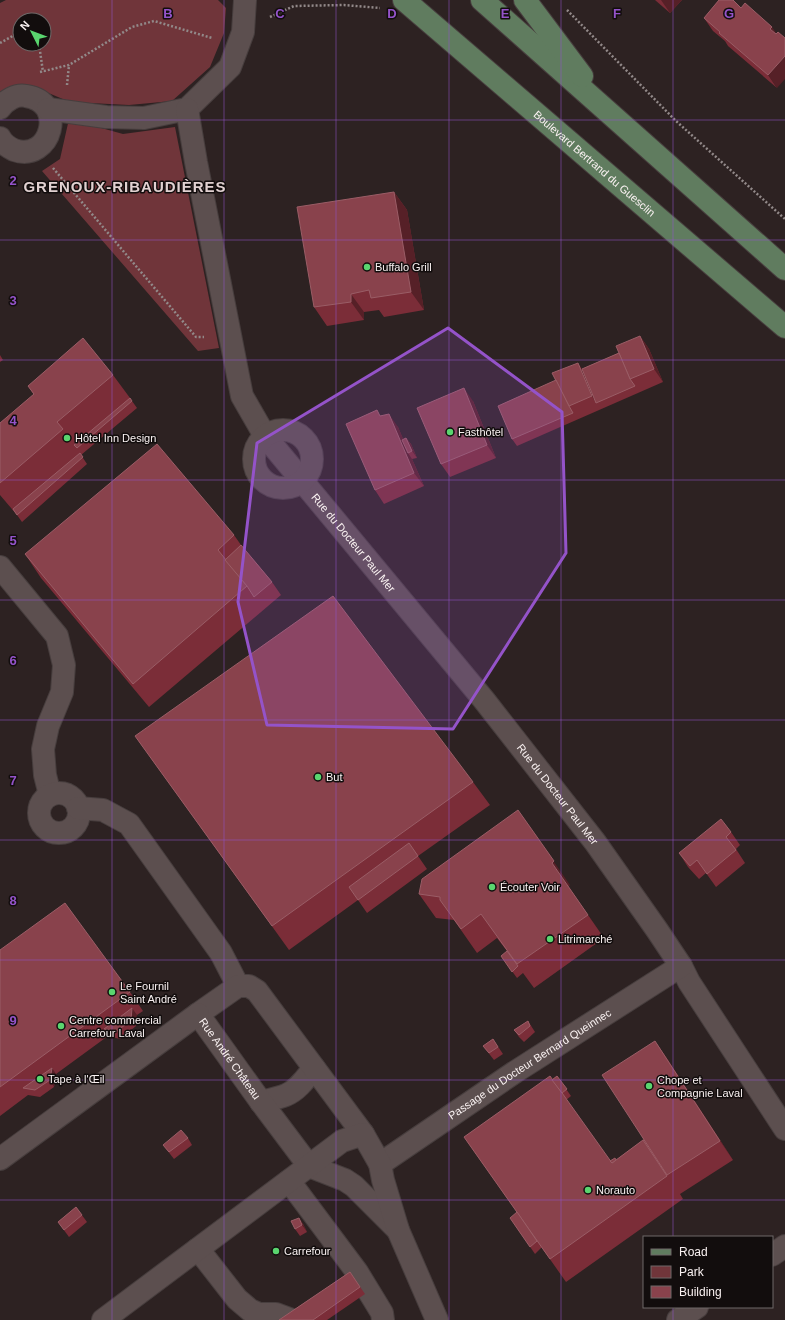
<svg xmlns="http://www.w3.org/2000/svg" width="785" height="1320" font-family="Helvetica,sans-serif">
<rect width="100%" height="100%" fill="#2d2222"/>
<!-- green -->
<g fill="#70353a" fill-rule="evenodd">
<path d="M 6,0 L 218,0 L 226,8 L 224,33 L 210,67 L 172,101 L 129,105 L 70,102 L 34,87 L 9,87 L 0,92 L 0,3 ZM 20,20 L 44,20 L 44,44 L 20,44 Z"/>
<path d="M 69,119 L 123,134 L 175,127 L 219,348 L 198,351 L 42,171 L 60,159 Z"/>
</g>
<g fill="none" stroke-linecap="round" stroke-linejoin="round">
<!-- minor casing -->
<g stroke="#473e3e" stroke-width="24">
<g id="minor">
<path d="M 0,108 C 6,100 16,94 26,96 C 68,102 51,163 14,150 C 8,147 3,144 0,138"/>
<path d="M 48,109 L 106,117 L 144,118 L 187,109 L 230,67 L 243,32 L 245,0"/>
<path id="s1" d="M 187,109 L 196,162 L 242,396 L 265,436 L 484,700 L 595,842 L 657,930 L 681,966 L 689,982 L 785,1129"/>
<circle cx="283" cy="459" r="29"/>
<path d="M 0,567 L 57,636 L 64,665 L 62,692 L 48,726 L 43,749 L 45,775 L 50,795"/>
<circle cx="59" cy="813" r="20"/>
<path d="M 78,808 L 103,810 L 129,824 L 221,953 L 238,986"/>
<path d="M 261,1102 C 269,1100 278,1098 286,1095 C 298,1090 306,1078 314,1068"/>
<path id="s2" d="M 363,1134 L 257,991 L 249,986 L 238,986 L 198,1014 L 261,1102 L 309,1166 L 345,1180 L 354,1186 L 398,1230"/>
<path d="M 0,1159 L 198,1014"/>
<path id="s3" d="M 380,1164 L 515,1072 L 681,966"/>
<path d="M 289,1181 L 357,1272 L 382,1313 L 383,1320"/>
<path d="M 198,1249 L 237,1299 L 250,1310 L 259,1314 L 276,1314 L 292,1320"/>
<path d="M 772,1255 L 785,1246"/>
<path d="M 103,1320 L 342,1141 L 363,1134 L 380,1164 L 383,1180 L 398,1230 L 437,1320"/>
<path d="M 678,1320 L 697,1307"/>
</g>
</g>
<!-- major casing -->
<g stroke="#473e3e" stroke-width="24">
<g id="major">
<path id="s4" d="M 404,0 L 785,327"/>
<path d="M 482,0 L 785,269"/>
<path d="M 525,0 L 582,76"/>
</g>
</g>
<!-- path -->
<g stroke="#928989" stroke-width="2.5" stroke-dasharray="2 2" stroke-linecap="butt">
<path d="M 567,10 L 676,121 L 785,219"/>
<path d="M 270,17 L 294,6 L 344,5 L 380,8"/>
<path d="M 0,43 L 20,32"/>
<path d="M 39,44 L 43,72"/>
<path d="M 40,72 L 69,65 L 132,27 L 154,21 L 212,38"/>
<path d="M 67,85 L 69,65"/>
<path d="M 53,168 L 196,337 L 204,337"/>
</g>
<!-- minor -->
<use href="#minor" stroke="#5c4f4f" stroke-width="22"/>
<!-- major -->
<use href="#major" stroke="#607c5f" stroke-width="22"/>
</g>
<!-- wall -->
<g fill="#7b2d38">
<path d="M 655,0 L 682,0 L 670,13 Z"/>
<path d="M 719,0 L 777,88 L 728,46 L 725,41 L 713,31 L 704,18 Z"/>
<path d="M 394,192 L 407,210 L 424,310 L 384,317 L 379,310 L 364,312 L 364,320 L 327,326 L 314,307 Z"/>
<path d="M 640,336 L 649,349 L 663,382 L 517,446 L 512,439 L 556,380 L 619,353 Z"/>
<path d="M 0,355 L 3,360 L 0,362 Z"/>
<path d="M 113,375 L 130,398 L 132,401 L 137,408 L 81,455 L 87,464 L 22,522 L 17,515 L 0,495 L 0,423 L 34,395 L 28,386 Z"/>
<path d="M 473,401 L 496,458 L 450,477 L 441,464 Z"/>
<path d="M 382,416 L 398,427 L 403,439 L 406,438 L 411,444 L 417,458 L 412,459 L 424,486 L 384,504 L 375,490 Z"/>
<path d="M 234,535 L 241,545 L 272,582 L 281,595 L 149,707 L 41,578 L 25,554 Z"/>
<path d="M 135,736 L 473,782 L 490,805 L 418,856 L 427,869 L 367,913 L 358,900 L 289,950 Z"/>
<path d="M 731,832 L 740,845 L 736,849 L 745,863 L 716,887 L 706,873 L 699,879 L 688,867 L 679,853 Z"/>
<path d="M 570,885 L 568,886 L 604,938 L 534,988 L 523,973 L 517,978 L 501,956 L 507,951 L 497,938 L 477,953 L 454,920 L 436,918 L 419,894 Z"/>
<path d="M 0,950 L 130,992 L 143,1011 L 137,1015 L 136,1026 L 120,1039 L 108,1036 L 56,1074 L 54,1087 L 40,1097 L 28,1095 L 0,1116 Z"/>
<path d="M 528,1021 L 535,1032 L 524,1042 L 519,1037 L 514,1030 Z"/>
<path d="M 493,1039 L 503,1054 L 494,1060 L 483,1046 Z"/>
<path d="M 655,1041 L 668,1060 L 733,1160 L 680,1194 L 683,1199 L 566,1282 L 464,1137 L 557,1076 L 571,1096 L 566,1100 L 610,1161 L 616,1160 L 643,1140 Z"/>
<path d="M 188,1138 L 192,1145 L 174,1159 L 163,1145 Z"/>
<path d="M 76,1207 L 87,1222 L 69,1237 L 58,1222 Z"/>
<path d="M 517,1212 L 542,1247 L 535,1254 L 515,1225 Z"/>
<path d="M 299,1218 L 303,1224 L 307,1232 L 300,1236 L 295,1229 Z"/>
<path d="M 350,1272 L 365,1294 L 327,1320 L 279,1320 Z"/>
</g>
<!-- shaded-wall -->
<g fill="#562027">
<path d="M 661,0 L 682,0 L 670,13 Z"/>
<path d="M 772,27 L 781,40 L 770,29 Z"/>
<path d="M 785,56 L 785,79 L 777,88 L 768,75 Z"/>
<path d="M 394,192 L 407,210 L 424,310 L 411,292 Z"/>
<path d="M 351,294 L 364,312 L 364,320 L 351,302 Z"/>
<path d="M 640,336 L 649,349 L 663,382 L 654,369 Z"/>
<path d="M 578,363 L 587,376 L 596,403 L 592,396 Z"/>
<path d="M 464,388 L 473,401 L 496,458 L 487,445 Z"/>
<path d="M 389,414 L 398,427 L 409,452 L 408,453 L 412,459 L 424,486 L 414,473 Z"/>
<path d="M 406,438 L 411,444 L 417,458 L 412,451 Z"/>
<path d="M 518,810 L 570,885 L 568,886 L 604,938 L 552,863 Z"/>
<path d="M 132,1008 L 137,1015 L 136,1026 L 131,1020 Z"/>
<path d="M 655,1041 L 668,1060 L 733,1160 L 720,1141 Z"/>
<path d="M 52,1068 L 56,1074 L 54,1087 L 50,1080 Z"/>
<path d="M 299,1218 L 303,1224 L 307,1232 L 302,1225 Z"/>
</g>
<!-- building -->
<g fill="#89424c" stroke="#9a5d66">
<path d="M 719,0 L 733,0 L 741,8 L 745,3 L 772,27 L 770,29 L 776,34 L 778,32 L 785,38 L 785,56 L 768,75 L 719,33 L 720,32 L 704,18 Z"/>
<path d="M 394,192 L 411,292 L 371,298 L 369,290 L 351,294 L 351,302 L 314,307 L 297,207 Z"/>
<path d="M 640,336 L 654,369 L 630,379 L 616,346 Z"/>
<path d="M 83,338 L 113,375 L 57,422 L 63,429 L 0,483 L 0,423 L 34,394 L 28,386 Z"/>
<path d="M 619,353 L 630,379 L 635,386 L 596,403 L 582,369 Z"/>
<path d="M 578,363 L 592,396 L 569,406 L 552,373 Z"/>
<path d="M 556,380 L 569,406 L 573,413 L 512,439 L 498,406 Z"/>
<path d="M 464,388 L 487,445 L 441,464 L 417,408 Z"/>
<path d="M 130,398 L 132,401 L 77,448 L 74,445 Z"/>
<path d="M 377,410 L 380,416 L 389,414 L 414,473 L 375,490 L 346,424 Z"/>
<path d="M 406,438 L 412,451 L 408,453 L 402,440 Z"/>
<path d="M 157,444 L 234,535 L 218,550 L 247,586 L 133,684 L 25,554 Z"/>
<path d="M 80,453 L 83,457 L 17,515 L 13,509 Z"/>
<path d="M 241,545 L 272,582 L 254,597 L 247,586 L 225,560 Z"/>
<path d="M 333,596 L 473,782 L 272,926 L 135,736 Z"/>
<path d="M 518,810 L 554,861 L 552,863 L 588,915 L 517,964 L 481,914 L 461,929 L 440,900 L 440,897 L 419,894 L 422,879 Z"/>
<path d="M 721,819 L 731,832 L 726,837 L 736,850 L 707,874 L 697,860 L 690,866 L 679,853 Z"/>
<path d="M 409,843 L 418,856 L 358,900 L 349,887 Z"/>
<path d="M 65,903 L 130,992 L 0,1087 L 0,950 Z"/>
<path d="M 507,951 L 518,966 L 512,972 L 501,956 Z"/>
<path d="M 132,1008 L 131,1020 L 116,1032 L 104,1029 Z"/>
<path d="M 528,1021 L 530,1026 L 519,1035 L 514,1030 Z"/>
<path d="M 493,1039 L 498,1047 L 489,1053 L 483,1046 Z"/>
<path d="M 655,1041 L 720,1141 L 667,1175 L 602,1075 Z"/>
<path d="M 52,1068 L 50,1080 L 35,1090 L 23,1088 Z"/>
<path d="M 550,1076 L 612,1163 L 643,1140 L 667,1176 L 550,1259 L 464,1137 Z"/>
<path d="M 557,1076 L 567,1089 L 562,1093 L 552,1080 Z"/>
<path d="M 181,1130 L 188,1138 L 169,1152 L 163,1145 Z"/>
<path d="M 615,1158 L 616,1160 L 612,1163 L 610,1161 Z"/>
<path d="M 76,1207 L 82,1215 L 64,1230 L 58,1222 Z"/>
<path d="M 517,1212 L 537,1241 L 530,1247 L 510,1218 Z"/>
<path d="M 299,1218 L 302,1225 L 295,1229 L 291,1221 Z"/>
<path d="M 350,1272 L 360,1287 L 313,1320 L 279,1320 Z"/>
</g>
<!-- marked area -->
<path fill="#9453c9" fill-opacity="0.2" stroke="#9453c9" stroke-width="3" stroke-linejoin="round" d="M 448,328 L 562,412 L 566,553 L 453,729 L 267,725 L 238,602 L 257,443 Z"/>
<!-- grid -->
<path fill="none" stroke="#9453c9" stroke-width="1" stroke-opacity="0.55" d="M 112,0 L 112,1320M 224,0 L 224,1320M 336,0 L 336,1320M 449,0 L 449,1320M 561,0 L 561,1320M 673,0 L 673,1237M 0,120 L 785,120M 0,240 L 785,240M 0,360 L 785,360M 0,480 L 785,480M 0,600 L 785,600M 0,720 L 785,720M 0,840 L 785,840M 0,960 L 785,960M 0,1080 L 785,1080M 0,1200 L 785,1200M 673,1307 L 673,1320"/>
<!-- markers -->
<g fill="#5ad56f" stroke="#120d0d" stroke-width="1.5">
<circle cx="367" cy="267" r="4"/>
<circle cx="450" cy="432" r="4"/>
<circle cx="67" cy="438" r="4"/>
<circle cx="318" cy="777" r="4"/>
<circle cx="492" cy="887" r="4"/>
<circle cx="550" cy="939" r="4"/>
<circle cx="112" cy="992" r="4"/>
<circle cx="61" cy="1026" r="4"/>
<circle cx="40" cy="1079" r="4"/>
<circle cx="649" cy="1086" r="4"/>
<circle cx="588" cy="1190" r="4"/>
<circle cx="276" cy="1251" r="4"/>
</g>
<g text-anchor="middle" stroke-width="3" stroke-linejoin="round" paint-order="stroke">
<!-- street labels -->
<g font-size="11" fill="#f9f1f1" stroke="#120d0d">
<text dy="4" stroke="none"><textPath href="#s4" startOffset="251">Boulevard Bertrand du Guesclin</textPath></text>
<text dy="4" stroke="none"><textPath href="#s1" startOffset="477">Rue du Docteur Paul Mer</textPath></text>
<text dy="4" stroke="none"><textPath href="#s1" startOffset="801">Rue du Docteur Paul Mer</textPath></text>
<text dy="4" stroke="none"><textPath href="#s2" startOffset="302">Rue André Château</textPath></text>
<text dy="4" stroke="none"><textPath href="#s3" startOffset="180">Passage du Docteur Bernard Queinnec</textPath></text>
</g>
<!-- poi labels -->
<g font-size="11" fill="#f9f1f1" stroke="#120d0d" text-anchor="start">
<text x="375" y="271">Buffalo Grill</text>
<text x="458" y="436">Fasthôtel</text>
<text x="75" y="442">Hôtel Inn Design</text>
<text x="326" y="781">But</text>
<text x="500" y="891">Écouter Voir</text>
<text x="558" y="943">Litrimarché</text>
<text x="120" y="990">Le Fournil<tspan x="120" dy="13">Saint André</tspan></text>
<text x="69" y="1024">Centre commercial<tspan x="69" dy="13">Carrefour Laval</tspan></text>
<text x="48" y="1083">Tape à l'Œil</text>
<text x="657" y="1084">Chope et<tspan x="657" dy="13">Compagnie Laval</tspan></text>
<text x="596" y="1194">Norauto</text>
<text x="284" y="1255">Carrefour</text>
</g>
<!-- district labels -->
<g font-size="15" font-weight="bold" letter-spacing="1" fill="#e1d1d1" stroke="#120d0d">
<text x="125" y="192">GRENOUX-RIBAUDIÈRES</text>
</g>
</g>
<g font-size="13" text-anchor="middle" font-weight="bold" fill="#9453c9" stroke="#120d0d" stroke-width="3" stroke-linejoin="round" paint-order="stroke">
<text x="168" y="18">B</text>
<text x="280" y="18">C</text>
<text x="392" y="18">D</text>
<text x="505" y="18">E</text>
<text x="617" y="18">F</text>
<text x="729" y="18">G</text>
<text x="13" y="185">2</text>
<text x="13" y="305">3</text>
<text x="13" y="425">4</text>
<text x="13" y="545">5</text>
<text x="13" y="665">6</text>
<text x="13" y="785">7</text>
<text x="13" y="905">8</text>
<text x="13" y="1025">9</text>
</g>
<!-- legend -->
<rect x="643" y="1236" width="130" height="72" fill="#120d0d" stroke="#6e6868"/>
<rect x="651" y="1249" width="20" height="6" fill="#607c5f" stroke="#6e6868"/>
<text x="679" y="1256" font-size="12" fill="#f9f1f1">Road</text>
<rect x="651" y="1266" width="20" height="12" fill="#70353a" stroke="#6e6868"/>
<text x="679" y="1276" font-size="12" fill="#f9f1f1">Park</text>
<rect x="651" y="1286" width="20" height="12" fill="#89424c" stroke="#6e6868"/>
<text x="679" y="1296" font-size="12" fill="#f9f1f1">Building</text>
<!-- north arrow -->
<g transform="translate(32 32) rotate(312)"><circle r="19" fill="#120d0d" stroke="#6e6868"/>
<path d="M0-3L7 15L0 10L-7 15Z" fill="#5ad56f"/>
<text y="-6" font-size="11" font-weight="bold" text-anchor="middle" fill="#f9f1f1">N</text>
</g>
</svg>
